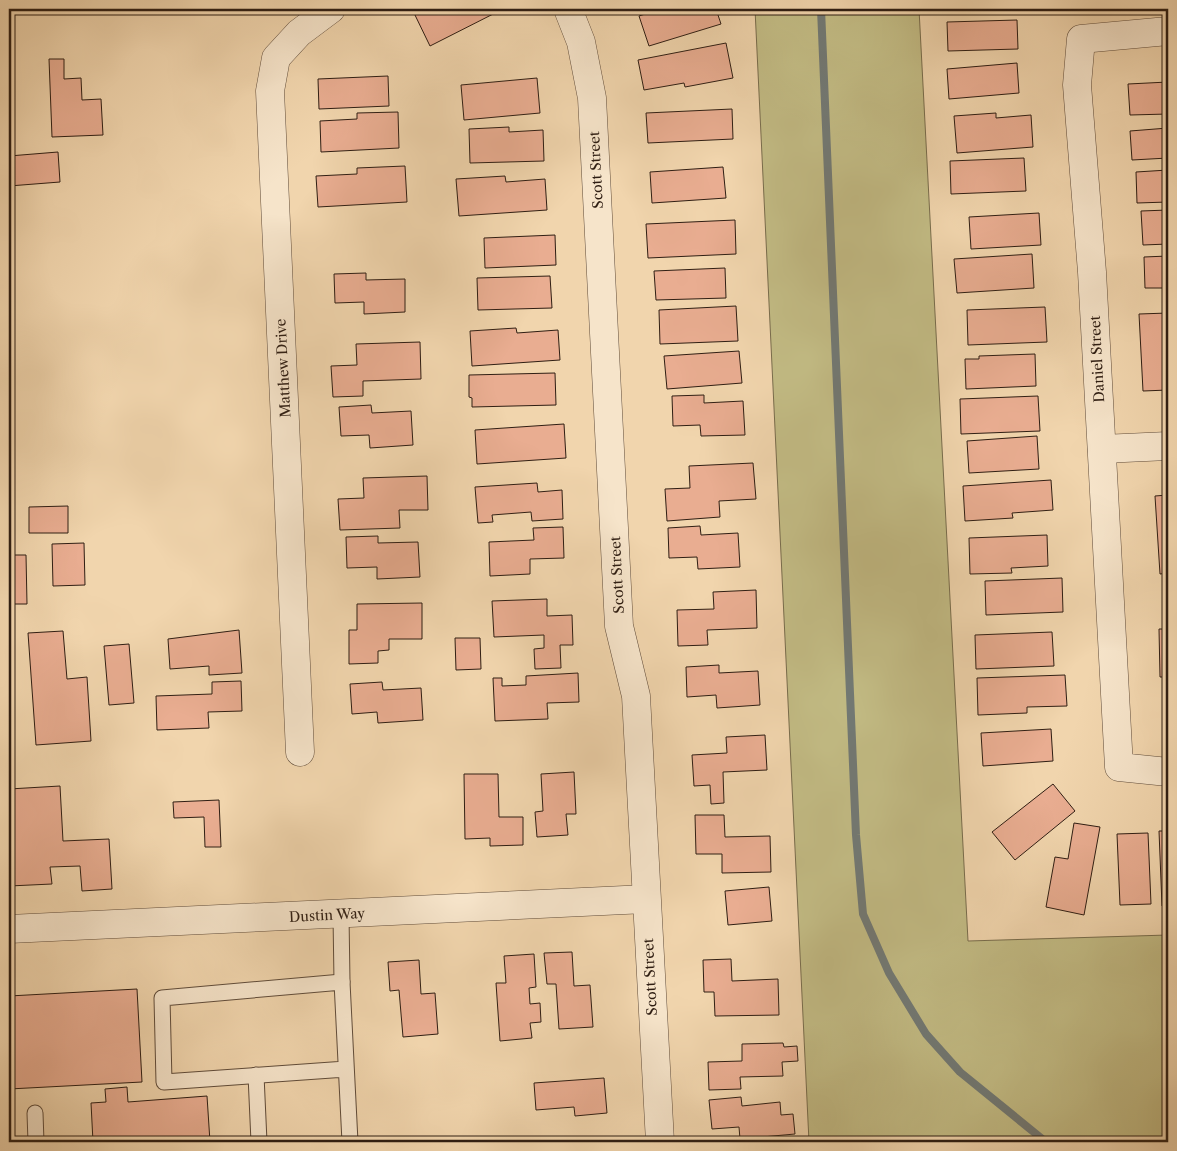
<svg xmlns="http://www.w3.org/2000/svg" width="1177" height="1151" font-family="'Libre Caslon Text',serif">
<rect width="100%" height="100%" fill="#f1d5ad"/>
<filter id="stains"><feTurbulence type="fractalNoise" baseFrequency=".004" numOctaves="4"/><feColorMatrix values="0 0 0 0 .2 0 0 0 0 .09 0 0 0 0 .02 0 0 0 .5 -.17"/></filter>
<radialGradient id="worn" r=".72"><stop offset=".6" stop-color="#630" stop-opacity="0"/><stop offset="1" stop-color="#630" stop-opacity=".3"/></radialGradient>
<!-- green -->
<path fill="#c2bb84" stroke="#786c4c" d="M 755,9 L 919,9 L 968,941 L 1168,935 L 1168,1142 L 809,1142 Z"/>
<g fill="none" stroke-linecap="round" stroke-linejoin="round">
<!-- stream -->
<path stroke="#727974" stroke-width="8" d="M 821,9 L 856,835 L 863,914 L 889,973 L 926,1034 L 960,1072 L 1046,1142"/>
</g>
<!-- building -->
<g fill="#e9ad91" stroke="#2f1e13">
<path d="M 423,9 L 503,9 L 430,46 L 414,13 Z"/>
<path d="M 661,9 L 716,9 L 721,24 L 649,46 L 639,16 Z"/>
<path d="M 1017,20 L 1018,49 L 948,51 L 947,22 Z"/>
<path d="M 726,43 L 733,78 L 685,87 L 684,83 L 644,90 L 638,60 Z"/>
<path d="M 49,59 L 64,59 L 64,79 L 81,78 L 82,100 L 101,99 L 103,135 L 52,137 Z"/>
<path d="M 1017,63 L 1019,93 L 949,99 L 947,69 Z"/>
<path d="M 388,76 L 389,106 L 319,109 L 318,79 Z"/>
<path d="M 537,78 L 540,113 L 464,120 L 461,85 Z"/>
<path d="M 1168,82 L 1168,114 L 1130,115 L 1128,84 Z"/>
<path d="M 732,109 L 733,139 L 648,143 L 646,113 Z"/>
<path d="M 398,112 L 399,148 L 321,152 L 320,121 L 357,119 L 357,113 Z"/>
<path d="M 996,113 L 996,118 L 1031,115 L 1033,147 L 957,153 L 954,116 Z"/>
<path d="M 509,127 L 509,132 L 543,130 L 544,161 L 470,163 L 469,129 Z"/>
<path d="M 1168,128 L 1168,158 L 1132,160 L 1130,131 Z"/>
<path d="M 58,152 L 60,182 L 9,186 L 9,156 Z"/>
<path d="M 1024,158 L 1026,191 L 951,194 L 950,161 Z"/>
<path d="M 405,166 L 407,202 L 318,207 L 316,176 L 357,174 L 357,168 Z"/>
<path d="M 723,167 L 726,198 L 652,203 L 650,172 Z"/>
<path d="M 1168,170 L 1168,202 L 1137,203 L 1136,172 Z"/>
<path d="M 505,176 L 506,182 L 545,179 L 547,210 L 459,216 L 456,179 Z"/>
<path d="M 1168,210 L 1168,244 L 1143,245 L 1141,211 Z"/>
<path d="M 1039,213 L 1041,245 L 971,249 L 969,217 Z"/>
<path d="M 735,220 L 736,254 L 648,258 L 646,224 Z"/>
<path d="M 555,235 L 556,265 L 485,268 L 484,238 Z"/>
<path d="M 1032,254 L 1034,288 L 957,293 L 954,259 Z"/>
<path d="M 1168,256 L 1168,288 L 1145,288 L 1144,257 Z"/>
<path d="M 725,268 L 726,298 L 656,300 L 654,271 Z"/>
<path d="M 366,273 L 366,280 L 405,279 L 405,312 L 364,314 L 364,302 L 335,303 L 334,274 Z"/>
<path d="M 550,276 L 552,308 L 478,310 L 477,278 Z"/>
<path d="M 736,306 L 738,341 L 660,344 L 659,310 Z"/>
<path d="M 1045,307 L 1047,342 L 968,345 L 967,310 Z"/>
<path d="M 1168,313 L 1168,390 L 1143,391 L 1139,314 Z"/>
<path d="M 516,328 L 517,333 L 558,330 L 560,360 L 472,366 L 470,331 Z"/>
<path d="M 420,342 L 421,379 L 363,381 L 363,396 L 333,397 L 331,366 L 357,365 L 356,344 Z"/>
<path d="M 739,351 L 742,383 L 667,389 L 664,356 Z"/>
<path d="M 1035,354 L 1036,386 L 966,389 L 965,359 L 979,359 L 979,356 Z"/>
<path d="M 555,373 L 556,405 L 472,407 L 472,398 L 469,397 L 469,375 Z"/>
<path d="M 704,395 L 704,403 L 743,401 L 745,435 L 701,436 L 700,425 L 673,426 L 672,396 Z"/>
<path d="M 1038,396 L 1040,431 L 961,434 L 960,399 Z"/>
<path d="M 371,405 L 372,413 L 411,411 L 413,445 L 370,448 L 369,435 L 341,436 L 339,407 Z"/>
<path d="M 564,424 L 566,458 L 477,464 L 475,430 Z"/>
<path d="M 1037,436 L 1039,469 L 969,473 L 967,441 Z"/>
<path d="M 753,463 L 756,499 L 719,501 L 720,517 L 667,521 L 665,489 L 690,488 L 689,466 Z"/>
<path d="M 427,476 L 428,510 L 399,510 L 400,528 L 340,530 L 338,499 L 364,498 L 363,478 Z"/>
<path d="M 1051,480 L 1053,510 L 1012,513 L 1013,518 L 965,521 L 963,486 Z"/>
<path d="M 537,483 L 538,492 L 562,490 L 563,519 L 532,521 L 531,512 L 492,515 L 493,522 L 478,523 L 475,487 Z"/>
<path d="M 1168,495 L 1168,573 L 1160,574 L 1155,496 Z"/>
<path d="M 68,506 L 68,533 L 29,533 L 29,507 Z"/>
<path d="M 700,526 L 701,535 L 738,533 L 740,567 L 698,569 L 697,557 L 669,558 L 668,528 Z"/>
<path d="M 563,527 L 564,558 L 530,559 L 530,574 L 490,576 L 489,542 L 534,540 L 533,528 Z"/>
<path d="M 1047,535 L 1048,566 L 1011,568 L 1012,573 L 970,574 L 969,538 Z"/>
<path d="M 378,536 L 378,543 L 418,542 L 420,577 L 377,579 L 377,567 L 347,568 L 346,537 Z"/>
<path d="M 84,543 L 85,585 L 53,586 L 52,544 Z"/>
<path d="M 9,555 L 26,555 L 27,604 L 9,604 Z"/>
<path d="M 1062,578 L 1063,612 L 986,615 L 985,581 Z"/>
<path d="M 756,590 L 757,628 L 707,630 L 708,645 L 678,646 L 677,610 L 714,609 L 713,592 Z"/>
<path d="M 547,599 L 547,616 L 572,615 L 573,645 L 560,645 L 561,668 L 535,669 L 534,649 L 544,648 L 544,635 L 494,637 L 492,601 Z"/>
<path d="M 422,603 L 422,639 L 389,639 L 389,650 L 378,651 L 378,663 L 349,664 L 349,630 L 357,630 L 357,604 Z"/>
<path d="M 1159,629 L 1168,629 L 1168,718 L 1166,718 L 1165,677 L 1160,677 Z"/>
<path d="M 239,630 L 242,673 L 209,675 L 209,666 L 170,669 L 168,639 Z"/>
<path d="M 63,631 L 67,679 L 87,677 L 91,741 L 36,745 L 28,633 Z"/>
<path d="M 1052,632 L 1054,666 L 976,669 L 975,635 Z"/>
<path d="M 455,638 L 480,638 L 481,669 L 456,670 Z"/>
<path d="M 129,644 L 134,703 L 109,705 L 104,646 Z"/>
<path d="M 719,665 L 719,673 L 758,671 L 760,705 L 717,708 L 716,695 L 687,697 L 686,667 Z"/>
<path d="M 578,673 L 579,702 L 547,703 L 548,719 L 495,721 L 493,678 L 502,678 L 502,686 L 526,685 L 526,676 Z"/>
<path d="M 1065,675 L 1067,706 L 1027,707 L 1027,713 L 978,715 L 977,678 Z"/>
<path d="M 241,681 L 242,711 L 208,712 L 209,728 L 157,730 L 156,696 L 212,694 L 212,682 Z"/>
<path d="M 382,682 L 383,690 L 421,688 L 423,720 L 378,723 L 377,712 L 352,714 L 350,684 Z"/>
<path d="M 1051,729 L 1053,761 L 983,766 L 981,733 Z"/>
<path d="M 765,735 L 767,770 L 723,772 L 724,803 L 711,804 L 710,785 L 694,786 L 692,755 L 727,753 L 726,737 Z"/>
<path d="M 574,772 L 576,814 L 566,814 L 568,835 L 537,837 L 535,812 L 543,811 L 541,774 Z"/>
<path d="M 464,774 L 498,774 L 499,817 L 523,817 L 523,845 L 490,846 L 490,838 L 465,839 Z"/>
<path d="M 1053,784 L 1075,811 L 1015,860 L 992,832 Z"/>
<path d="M 60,786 L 63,841 L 109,839 L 112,889 L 82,891 L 80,866 L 50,867 L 52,884 L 9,886 L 9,789 Z"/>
<path d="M 219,800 L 221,847 L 205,847 L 204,817 L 174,818 L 173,802 Z"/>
<path d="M 695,815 L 724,815 L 725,837 L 770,836 L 771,872 L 722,873 L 722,854 L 696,854 Z"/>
<path d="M 1074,823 L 1100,827 L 1084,915 L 1046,907 L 1055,857 L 1068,859 Z"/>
<path d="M 1159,831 L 1168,831 L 1168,906 L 1162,906 Z"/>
<path d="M 1148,833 L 1151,904 L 1120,905 L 1117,834 Z"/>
<path d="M 769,887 L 772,921 L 728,925 L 725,891 Z"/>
<path d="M 572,952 L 574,986 L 590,985 L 593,1027 L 559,1029 L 556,984 L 547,984 L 544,953 Z"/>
<path d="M 534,954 L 536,987 L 529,988 L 530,1004 L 540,1003 L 541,1022 L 530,1023 L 532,1038 L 500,1041 L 496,983 L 506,983 L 504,956 Z"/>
<path d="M 731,959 L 732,981 L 778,979 L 779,1015 L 715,1016 L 714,992 L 704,992 L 703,960 Z"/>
<path d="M 419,960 L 421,994 L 435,993 L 438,1034 L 403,1037 L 399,990 L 390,991 L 388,962 Z"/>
<path d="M 137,989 L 142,1082 L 9,1089 L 9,996 Z"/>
<path d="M 783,1043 L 784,1047 L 797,1046 L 798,1061 L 782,1062 L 783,1076 L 740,1077 L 741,1089 L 709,1090 L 708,1062 L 742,1061 L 742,1044 Z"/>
<path d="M 604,1078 L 607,1113 L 575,1116 L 574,1107 L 536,1110 L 534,1083 Z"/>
<path d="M 127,1087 L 128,1102 L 207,1096 L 210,1142 L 93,1142 L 91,1103 L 106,1102 L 105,1089 Z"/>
<path d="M 741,1097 L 742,1106 L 780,1102 L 781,1115 L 793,1114 L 795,1134 L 740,1139 L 739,1127 L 712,1129 L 709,1100 Z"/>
</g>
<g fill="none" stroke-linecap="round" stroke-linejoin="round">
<!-- service casing -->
<g stroke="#604c3a" stroke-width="17">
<g id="service">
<path d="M 341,915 L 342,982"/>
<path d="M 346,1069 L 164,1082 L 162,998 L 342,982 L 350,1142"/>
<path d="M 256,1075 L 259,1142"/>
<path d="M 35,1113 L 36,1142"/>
</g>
</g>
<!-- minor casing -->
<g stroke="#604c3a" stroke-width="29">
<g id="minor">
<path d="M 568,9 L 581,42 L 592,98 L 619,626 L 636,696 L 660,1142"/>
<path d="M 1168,31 L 1081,39 L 1077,85 L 1092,272 L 1119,767 L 1168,772"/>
<path d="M 1102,449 L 1168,446"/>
<path d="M 300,752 L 270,91 L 276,58 L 299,33 L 331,9"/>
<path d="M 9,929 L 646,899"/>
</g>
</g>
<!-- service -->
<use href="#service" stroke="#f6e4ca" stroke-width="15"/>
<!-- minor -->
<use href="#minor" stroke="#f6e4ca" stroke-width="28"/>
</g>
<g text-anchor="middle" stroke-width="4.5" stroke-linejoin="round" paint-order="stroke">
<!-- street labels -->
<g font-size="14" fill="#2f1e13" stroke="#f6e4ca">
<text transform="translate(596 170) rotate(-93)" y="5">Scott Street</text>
<text transform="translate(1097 359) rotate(-93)" y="5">Daniel Street</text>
<text transform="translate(283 368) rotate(-93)" y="5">Matthew Drive</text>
<text transform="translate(617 575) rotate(-93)" y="5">Scott Street</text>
<text transform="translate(327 915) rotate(-3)" y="5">Dustin Way</text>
<text transform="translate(650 977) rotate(-93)" y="5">Scott Street</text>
</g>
</g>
<!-- margin -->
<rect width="1177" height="1151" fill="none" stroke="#f1d5ad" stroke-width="30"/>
<rect x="10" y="10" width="1157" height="1131" fill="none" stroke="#2f1e13" stroke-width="2.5"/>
<rect x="15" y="15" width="1147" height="1121" fill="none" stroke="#2f1e13"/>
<rect width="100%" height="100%" filter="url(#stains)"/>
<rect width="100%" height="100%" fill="url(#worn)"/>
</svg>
